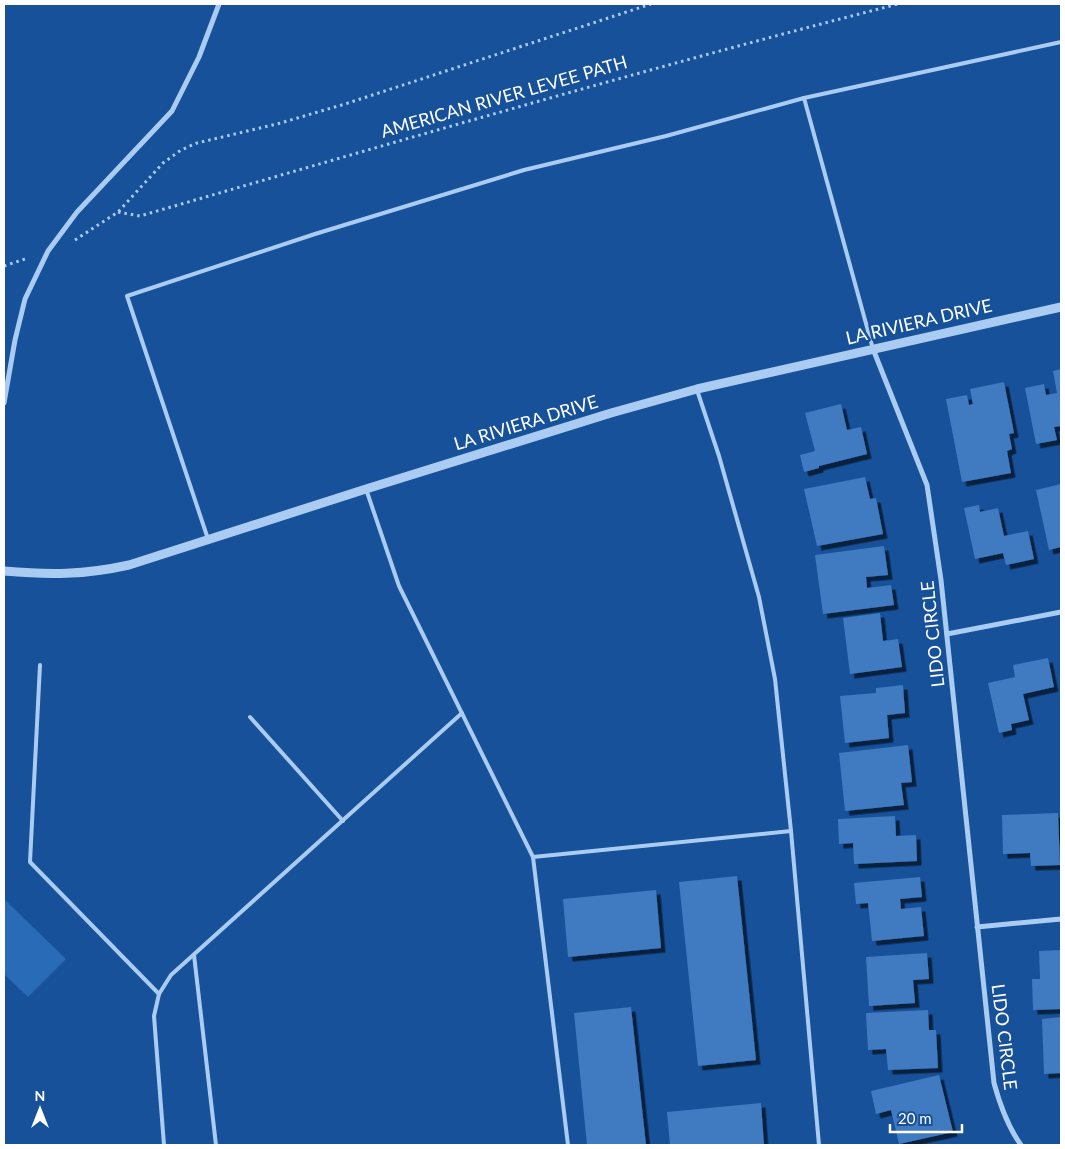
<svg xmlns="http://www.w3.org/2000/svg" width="1065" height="1149" font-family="Lato,sans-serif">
<defs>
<filter id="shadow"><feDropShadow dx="4.5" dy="4.5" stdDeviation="0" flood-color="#0009"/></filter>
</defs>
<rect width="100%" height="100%" fill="#16519a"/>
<!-- green -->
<path fill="#2a6bb8" d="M 4,899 L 66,959 L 28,997 L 4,974 Z"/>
<!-- building -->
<g fill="#3f7ac1" filter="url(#shadow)">
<path d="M 1061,369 L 1061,426 L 1054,427 L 1057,440 L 1036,444 L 1025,388 L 1044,384 L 1046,395 L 1057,393 L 1053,371 Z"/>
<path d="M 1004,382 L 1014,433 L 1009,434 L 1012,449 L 1007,451 L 1011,473 L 962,482 L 946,399 L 967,395 L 969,405 L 973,404 L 970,389 Z"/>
<path d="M 841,404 L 847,430 L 861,427 L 867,454 L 819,466 L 819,468 L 804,472 L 800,455 L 815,451 L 805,413 Z"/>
<path d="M 865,477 L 870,499 L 876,498 L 883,534 L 817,546 L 804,489 Z"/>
<path d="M 1061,484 L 1061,547 L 1049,550 L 1036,490 Z"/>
<path d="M 979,505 L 980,512 L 998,508 L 1004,536 L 1028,531 L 1034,559 L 1006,565 L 1003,553 L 975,559 L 964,508 Z"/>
<path d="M 884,546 L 888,575 L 866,577 L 867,588 L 891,585 L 894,605 L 823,614 L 815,555 Z"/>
<path d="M 880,613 L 883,641 L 898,639 L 902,667 L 850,674 L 843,618 Z"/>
<path d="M 1048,658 L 1054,687 L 1023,694 L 1029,720 L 1011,724 L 1012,730 L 999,733 L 988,683 L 1015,677 L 1013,665 Z"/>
<path d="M 903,685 L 905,713 L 887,715 L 889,738 L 845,743 L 840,696 L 876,693 L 876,688 Z"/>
<path d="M 908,745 L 912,782 L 901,783 L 904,805 L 845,811 L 839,753 Z"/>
<path d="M 1058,813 L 1060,865 L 1031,866 L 1030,853 L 1003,854 L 1002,815 Z"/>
<path d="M 895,816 L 896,836 L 916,835 L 917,861 L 854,864 L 853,843 L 839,844 L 838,819 Z"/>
<path d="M 737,876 L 756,1060 L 698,1066 L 679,882 Z"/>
<path d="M 920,877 L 922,897 L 900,899 L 901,909 L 921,907 L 924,936 L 872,941 L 868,903 L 856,904 L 854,883 Z"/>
<path d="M 656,890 L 661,948 L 568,957 L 563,899 Z"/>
<path d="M 1061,950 L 1061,1009 L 1033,1010 L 1032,979 L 1040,979 L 1039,951 Z"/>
<path d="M 927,953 L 929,979 L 913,980 L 915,1003 L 869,1006 L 866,957 Z"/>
<path d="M 631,1007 L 646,1145 L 587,1145 L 574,1013 Z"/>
<path d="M 928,1010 L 929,1030 L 936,1030 L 938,1068 L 888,1070 L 886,1049 L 868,1050 L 866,1013 Z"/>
<path d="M 1061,1017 L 1061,1073 L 1044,1074 L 1042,1019 Z"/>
<path d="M 939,1075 L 953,1132 L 899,1144 L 891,1110 L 876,1114 L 871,1091 Z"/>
<path d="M 761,1103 L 764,1145 L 670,1145 L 667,1112 Z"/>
</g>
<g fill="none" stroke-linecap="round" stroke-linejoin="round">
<!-- path -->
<g stroke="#abccf2" stroke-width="3" stroke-dasharray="2.5 4" stroke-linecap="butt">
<path d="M 118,212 L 140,216 C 392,143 644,69 898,4"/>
<path d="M 75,240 L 118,212 L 163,163 L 181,150 L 197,143 L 277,124 L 345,104 L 651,4"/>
<path d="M 4,266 L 28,258"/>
</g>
<!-- service -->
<g stroke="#abccf2" stroke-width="4">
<path d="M 804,98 L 1061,42"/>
<path d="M 697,390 L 719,456 L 759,597 L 775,679 L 791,831 L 819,1145"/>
<path d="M 366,489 L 399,586 L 533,857 L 568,1145"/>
<path d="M 208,539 L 127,296 L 315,234 L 524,170 L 666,136 L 804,98 L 873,349"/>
<path d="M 40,665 L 30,862 L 159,994"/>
<path d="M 250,717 L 343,821"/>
<path d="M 533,857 L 791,831"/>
<path d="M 194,955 L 216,1145"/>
<path d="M 164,1145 L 154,1016 L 159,994 L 171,975 L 462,713"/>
</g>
<!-- minor -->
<g stroke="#abccf2" stroke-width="5">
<path d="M 873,349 L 927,485 L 941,580 L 994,1083 C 1000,1105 1008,1127 1021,1145"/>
<path d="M 4,403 L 15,340 L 25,299 L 48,251 L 77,212 L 172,111 L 199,57 L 219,4"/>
<path d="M 947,634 L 1061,612"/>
<path d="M 977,927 L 1061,919"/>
</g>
<!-- tertiary -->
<path stroke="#abccf2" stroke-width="9" d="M 4,571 C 49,575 84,575 129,565 L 366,489 L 611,413 L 697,389 L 1061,307"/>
</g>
<g text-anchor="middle" stroke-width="5" stroke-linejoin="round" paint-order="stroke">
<!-- street labels -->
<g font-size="18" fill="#fff" stroke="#16519a">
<text transform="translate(504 97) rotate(-16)" y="6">AMERICAN RIVER LEVEE PATH</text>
<text transform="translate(919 322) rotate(-13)" y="6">LA RIVIERA DRIVE</text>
<text transform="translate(526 423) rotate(-17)" y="6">LA RIVIERA DRIVE</text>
<text transform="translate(933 634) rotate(-96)" y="6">LIDO CIRCLE</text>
<text transform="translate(1004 1037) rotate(83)" y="6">LIDO CIRCLE</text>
</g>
</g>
<!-- border -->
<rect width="1065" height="1149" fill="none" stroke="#ffffff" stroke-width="10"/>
<!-- north arrow -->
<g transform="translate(40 1109)" stroke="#16519a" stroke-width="4" paint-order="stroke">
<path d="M0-4L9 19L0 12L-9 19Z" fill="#ffffff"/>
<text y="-8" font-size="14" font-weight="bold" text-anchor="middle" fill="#ffffff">N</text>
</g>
<!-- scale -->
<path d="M890 1124v8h72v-8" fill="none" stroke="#ffffff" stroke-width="2.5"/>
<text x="898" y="1124" font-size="15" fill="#ffffff" stroke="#16519a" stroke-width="4" paint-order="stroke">20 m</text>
</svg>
